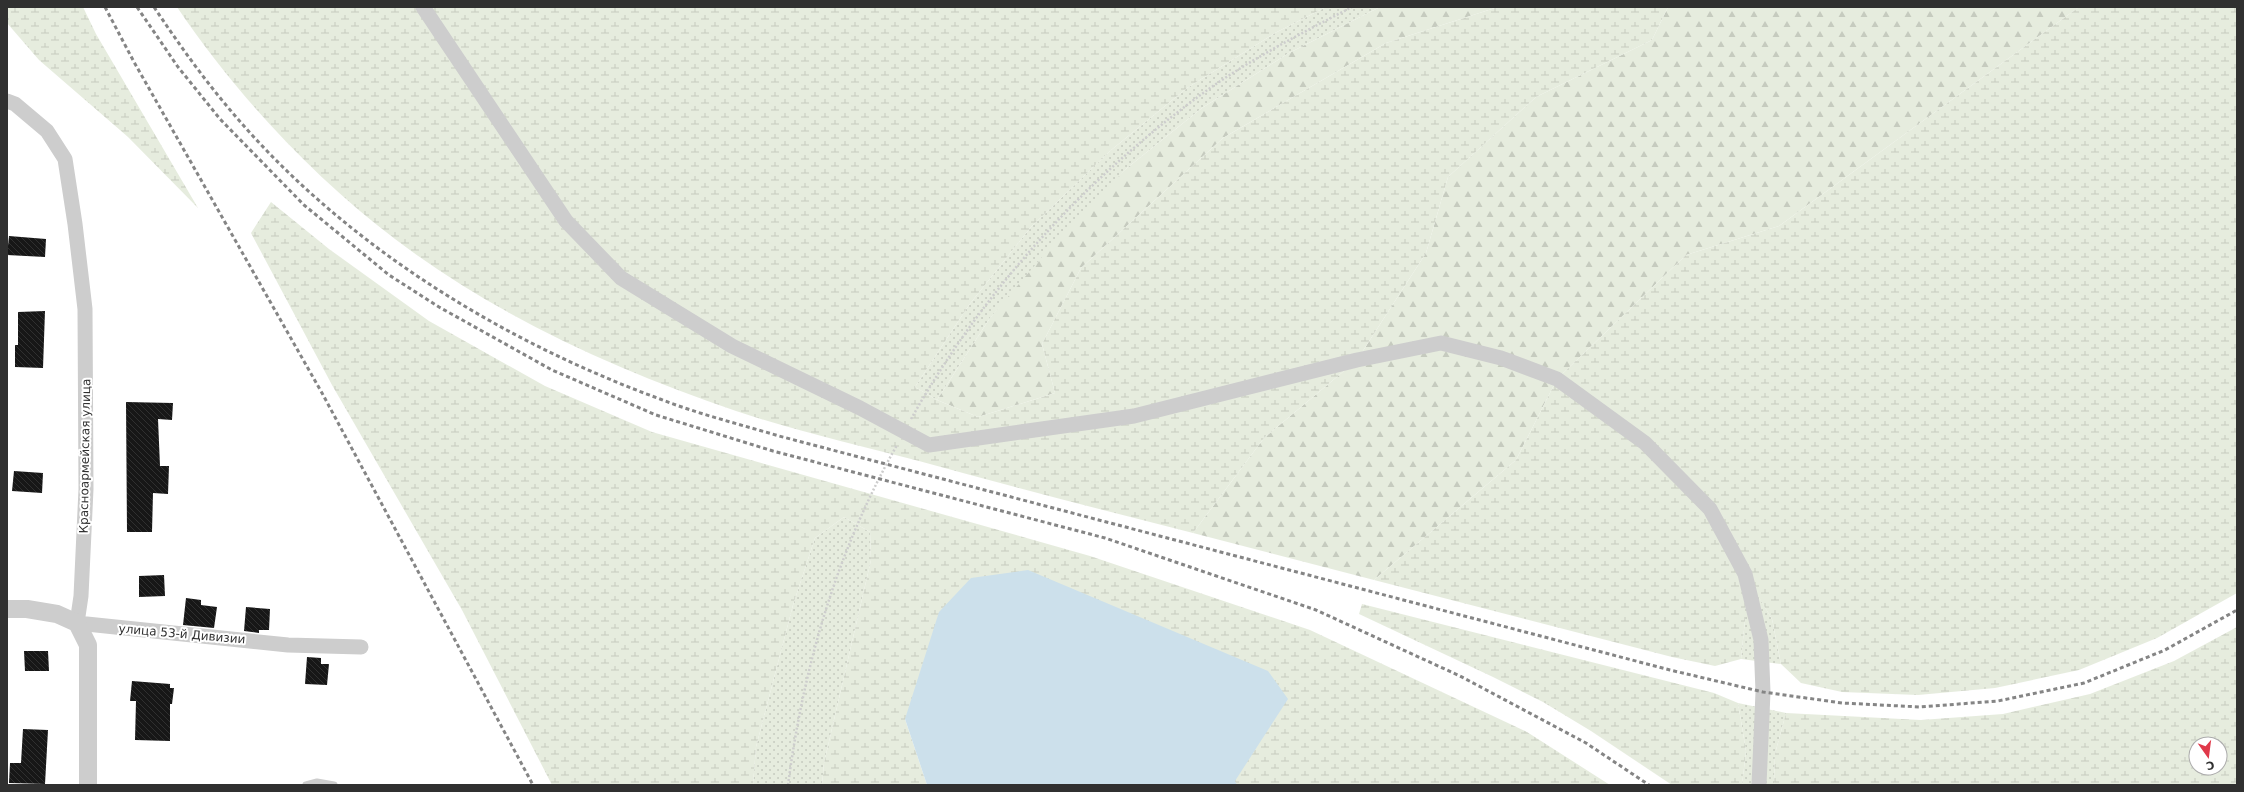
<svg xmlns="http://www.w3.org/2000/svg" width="2244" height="792" font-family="'DejaVu Sans',sans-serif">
<defs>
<pattern id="grass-dots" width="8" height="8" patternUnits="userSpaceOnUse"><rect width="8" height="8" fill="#e6ecde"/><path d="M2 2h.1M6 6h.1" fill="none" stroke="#c6cbbf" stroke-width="1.8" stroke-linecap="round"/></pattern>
<pattern id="forest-firs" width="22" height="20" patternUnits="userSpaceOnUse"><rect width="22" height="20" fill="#e6ecde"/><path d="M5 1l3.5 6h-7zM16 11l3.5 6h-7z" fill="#c6cbbf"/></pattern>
<pattern id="wetland-marsh" width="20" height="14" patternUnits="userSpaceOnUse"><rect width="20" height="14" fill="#e6ecde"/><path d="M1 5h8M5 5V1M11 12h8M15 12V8" fill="none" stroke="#c6cbbf"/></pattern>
<pattern id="building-back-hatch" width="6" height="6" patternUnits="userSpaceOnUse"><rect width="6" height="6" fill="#171717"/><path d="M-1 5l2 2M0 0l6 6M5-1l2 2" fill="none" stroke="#303030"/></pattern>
</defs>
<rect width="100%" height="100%" fill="#fff"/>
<!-- grass -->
<g fill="url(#grass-dots)">
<path d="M 1326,7 L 1380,7 L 1289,53 L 1202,108 L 1127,168 L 990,318 L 937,400 L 915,387 L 969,305 L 1031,227 L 1110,151 L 1187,88 L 1275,33 Z"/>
<path d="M 844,517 L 870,532 L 871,560 L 824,763 L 822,785 L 753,785 L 756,747 L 793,605 L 815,538 Z"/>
<path d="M 1745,574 L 1772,619 L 1781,664 L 1741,659 L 1745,620 Z"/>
<path d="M 1738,703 L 1786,713 L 1775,754 L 1774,785 L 1742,785 L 1746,751 Z"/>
</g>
<!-- forest -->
<g fill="url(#forest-firs)">
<path d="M 1380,7 L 1498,7 L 1386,43 L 1223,138 L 1081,268 L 1042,344 L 1055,393 L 978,417 L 937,400 L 990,318 L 1053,244 L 1127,168 L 1202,108 L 1289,53 Z"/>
<path d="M 1668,7 L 2079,7 L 1779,226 L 1686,255 L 1557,379 L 1516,460 L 1374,580 L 1193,533 L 1264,438 L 1357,360 L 1426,253 L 1448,177 L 1536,97 L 1652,40 Z"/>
</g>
<!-- wetland -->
<g fill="url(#wetland-marsh)" fill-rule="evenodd">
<path d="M 7,7 L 83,7 L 96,34 L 198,208 L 128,137 L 39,60 L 7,23 Z"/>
<path d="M 177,7 L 1326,7 L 1275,33 L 1187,88 L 1110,151 L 1031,227 L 969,305 L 915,387 L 937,400 L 978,417 L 1055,393 L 1042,344 L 1081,268 L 1223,138 L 1386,43 L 1498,7 L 1668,7 L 1652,40 L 1536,97 L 1448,177 L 1426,253 L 1357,360 L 1264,438 L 1193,533 C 1102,510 1010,486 919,461 C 858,445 796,431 736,411 C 616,370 496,316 395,239 C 311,175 236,94 177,7 Z"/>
<path d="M 2079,7 L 2237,7 L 2237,593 L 2157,638 L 2079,670 L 1995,688 L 1918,695 L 1842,692 L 1801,683 L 1781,664 L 1772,619 L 1745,575 L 1745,620 L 1741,659 L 1715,666 L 1672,657 L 1374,580 L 1516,460 L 1557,379 L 1686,255 L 1779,226 Z"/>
<path d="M 271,202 L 329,249 L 429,321 L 545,386 L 652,432 L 1090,556 L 1310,630 L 1527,732 L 1610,785 L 1237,785 L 1234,781 L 905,719 L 927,785 L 822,785 L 824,763 L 871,560 L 870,532 L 844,517 L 815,538 L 793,605 L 756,747 L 753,785 L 552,785 L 462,610 L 332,385 L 251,233 Z"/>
<path d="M 1362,604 L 1714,693 L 1738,703 L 1746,751 L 1742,785 L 1672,785 L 1591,731 L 1543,702 L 1493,677 L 1359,614 Z"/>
<path d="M 2237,627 L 2237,785 L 1774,785 L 1775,754 L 1786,713 L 1921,720 L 2003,714 L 2090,694 L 2174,661 ZM 2196,744 L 2220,744 L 2220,768 L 2196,768 Z"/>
</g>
<!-- water -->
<path fill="#cce0eb" d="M 1028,570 L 1268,671 L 1288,699 L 1235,781 L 1237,785 L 927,785 L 905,719 L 939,612 L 971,578 Z"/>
<!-- building -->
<g fill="url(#building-back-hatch)">
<path d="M 9,236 L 46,239 L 45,257 L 7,255 Z"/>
<path d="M 45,311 L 43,368 L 15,367 L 15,345 L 18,345 L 18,312 Z"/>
<path d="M 126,402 L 173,403 L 172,420 L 158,419 L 160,466 L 169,466 L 168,494 L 153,493 L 152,532 L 127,532 Z"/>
<path d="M 14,471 L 43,473 L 42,493 L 12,491 Z"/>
<path d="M 164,575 L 165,596 L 139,597 L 139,576 Z"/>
<path d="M 186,598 L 201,600 L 201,605 L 217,607 L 214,628 L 183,625 Z"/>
<path d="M 246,607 L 270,609 L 269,630 L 259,630 L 259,633 L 244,631 Z"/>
<path d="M 24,651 L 48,651 L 49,671 L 25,671 Z"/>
<path d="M 307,657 L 321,658 L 321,664 L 329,664 L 327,685 L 305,684 Z"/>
<path d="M 132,681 L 170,684 L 170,688 L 174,688 L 172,704 L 170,704 L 170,741 L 135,740 L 136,701 L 130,701 Z"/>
<path d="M 23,729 L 48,730 L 45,784 L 9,783 L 10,763 L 21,763 Z"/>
</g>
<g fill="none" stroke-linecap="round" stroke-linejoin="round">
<!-- path -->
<g stroke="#cdcdcd" stroke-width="2.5" stroke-dasharray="2 2" stroke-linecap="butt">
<path d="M 911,419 C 982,293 1079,185 1195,99 C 1243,63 1298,35 1352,7"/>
<path d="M 788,785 C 804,664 837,551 897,445"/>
</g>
<!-- service -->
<path stroke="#cdcdcd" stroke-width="7" d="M 306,785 L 317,782 L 334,785"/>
<!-- minor -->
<g stroke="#cdcdcd" stroke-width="15">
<path d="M 423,7 L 566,221 L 621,278 L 732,346 L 860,408 L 929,445 L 1134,416 L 1357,360 L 1441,343 L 1501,358 L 1557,379 L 1645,443 L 1710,509 L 1745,574 L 1761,640 L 1763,692 L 1759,785"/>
<path d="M 7,101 L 15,104 L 47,131 L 65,159 L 75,224 L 85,309 L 86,489 L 81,596 L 77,623 L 288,645 L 361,647"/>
</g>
<!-- tertiary -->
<path stroke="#cdcdcd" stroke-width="18" d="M 7,609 L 27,609 L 57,614 L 77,623 L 88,645 L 88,785"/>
<!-- rail -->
<g stroke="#858585" stroke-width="3" stroke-dasharray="4 3" stroke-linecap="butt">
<path d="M 105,7 L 134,62 L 322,393 L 533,785"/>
<path d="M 137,7 L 178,67 L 220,119 L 304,205 L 389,275 L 439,307 L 552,370 L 656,415 L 773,451 L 1105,538 L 1316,610 L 1460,676 L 1586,743 L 1649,785"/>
<path d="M 154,7 C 178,43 203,78 231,111 C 342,243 499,340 660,399 C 698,414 739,424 779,436 L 1670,670 L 1763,692 L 1842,703 L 1920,707 L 1998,701 L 2084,683 L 2165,650 L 2237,610"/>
</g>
</g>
<g text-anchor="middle" stroke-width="4" stroke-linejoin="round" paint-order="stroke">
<!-- street labels -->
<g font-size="12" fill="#303030" stroke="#fff">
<text transform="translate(85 456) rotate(-89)" y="4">Красноармейская улица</text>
<text transform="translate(182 634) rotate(5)" y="4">улица 53-й Дивизии</text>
</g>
</g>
<!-- border -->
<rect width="2244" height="792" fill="none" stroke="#303030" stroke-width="16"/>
<!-- north arrow -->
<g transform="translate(2208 756) rotate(166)"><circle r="19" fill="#ffffff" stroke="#acacac"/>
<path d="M0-3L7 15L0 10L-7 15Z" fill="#e0394a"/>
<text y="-6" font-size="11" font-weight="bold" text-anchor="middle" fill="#303030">С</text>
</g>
</svg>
